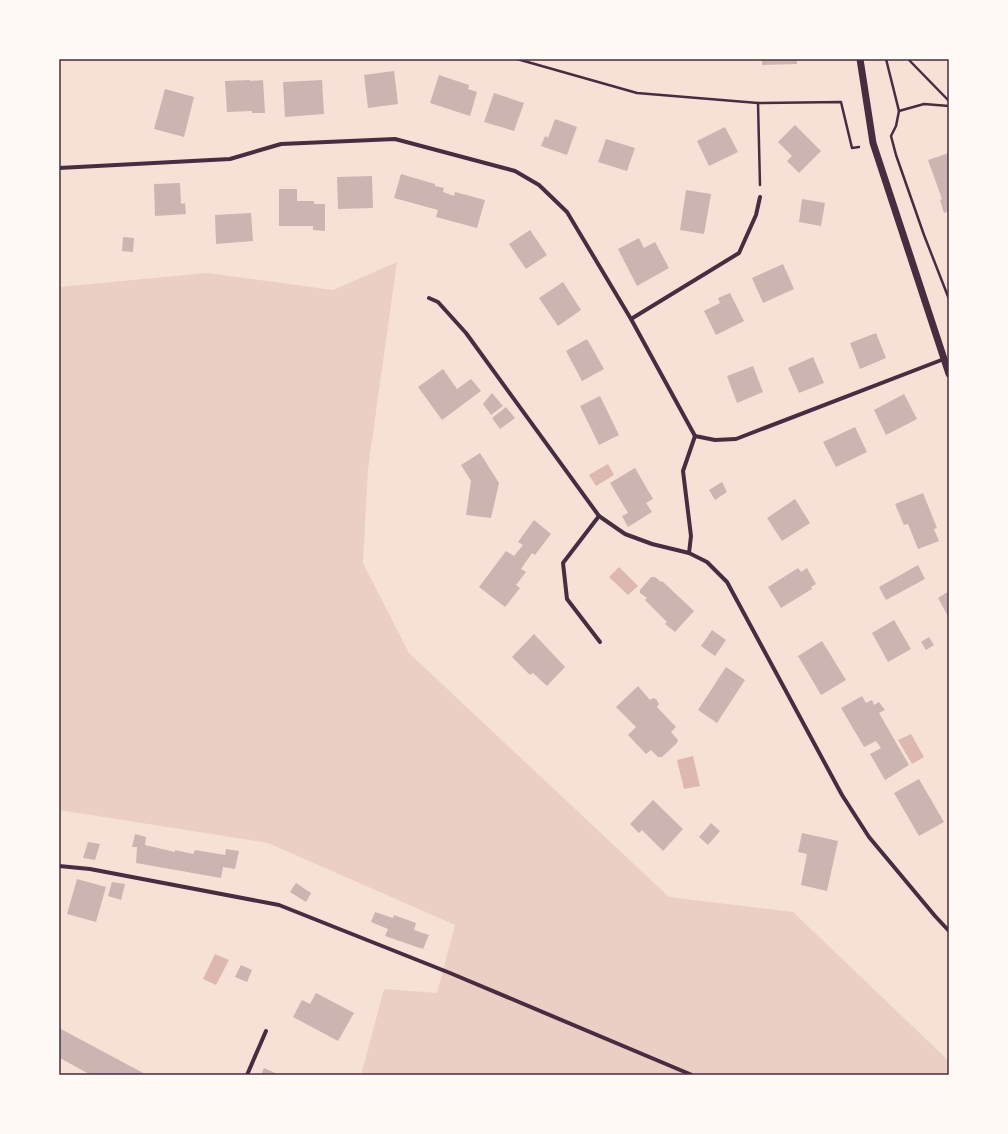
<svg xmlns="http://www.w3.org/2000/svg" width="1008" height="1134" font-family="'Nunito Sans',sans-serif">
<rect width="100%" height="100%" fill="#f7e1d7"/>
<!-- green -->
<path fill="#ebcfc5" d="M 397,262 L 368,469 L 363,563 L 409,653 L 669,897 L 793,912 L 949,1061 L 949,1075 L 361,1075 L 384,989 L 437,993 L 455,925 L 268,843 L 59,810 L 59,287 L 207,273 L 333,290 Z"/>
<!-- water -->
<g fill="#dcb8b0">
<path d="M 608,464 L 614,475 L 596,486 L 589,475 Z"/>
<path d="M 619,567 L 638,586 L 628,595 L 609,577 Z"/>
<path d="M 911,734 L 924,757 L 912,764 L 898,740 Z"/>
<path d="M 693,756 L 700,786 L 684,789 L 677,760 Z"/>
<path d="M 215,954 L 229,960 L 216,985 L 203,979 Z"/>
</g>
<!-- building -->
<g fill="#ccb4b1">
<path d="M 762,59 L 797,59 L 797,64 L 762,65 Z"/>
<path d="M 394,71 L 398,104 L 368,108 L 364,75 Z"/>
<path d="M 439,75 L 469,85 L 468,89 L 477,92 L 470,116 L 430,103 Z"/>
<path d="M 250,80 L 250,81 L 263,80 L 265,113 L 252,113 L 252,111 L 227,112 L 225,81 Z"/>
<path d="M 322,80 L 324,114 L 285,117 L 283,82 Z"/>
<path d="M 165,89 L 194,97 L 184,137 L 154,129 Z"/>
<path d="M 494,93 L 524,103 L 514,131 L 484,122 Z"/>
<path d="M 555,119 L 577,127 L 567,155 L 541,146 L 545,136 L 548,138 Z"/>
<path d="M 795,125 L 821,151 L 799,173 L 787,161 L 792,156 L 778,142 Z"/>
<path d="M 725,127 L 738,152 L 709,166 L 697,141 Z"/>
<path d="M 606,139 L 635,148 L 627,171 L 598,162 Z"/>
<path d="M 949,153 L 949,211 L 944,213 L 940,200 L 942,199 L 928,160 Z"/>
<path d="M 401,174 L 435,184 L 435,186 L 444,188 L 443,192 L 454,196 L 455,192 L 485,200 L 477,228 L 436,217 L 438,210 L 394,198 Z"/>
<path d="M 372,176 L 373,208 L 338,209 L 337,177 Z"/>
<path d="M 180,183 L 181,204 L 185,203 L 186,214 L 155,216 L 154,184 Z"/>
<path d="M 279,189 L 297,189 L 297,201 L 314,201 L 314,204 L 325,204 L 325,231 L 313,230 L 313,226 L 279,226 Z"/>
<path d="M 686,190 L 711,194 L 704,234 L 680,230 Z"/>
<path d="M 802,199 L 825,203 L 821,226 L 799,222 Z"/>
<path d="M 251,213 L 253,241 L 216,244 L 215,215 Z"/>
<path d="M 530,230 L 547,255 L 526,269 L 509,244 Z"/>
<path d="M 123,237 L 134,238 L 133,252 L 122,251 Z"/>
<path d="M 639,238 L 644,248 L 655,242 L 669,268 L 637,286 L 618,249 Z"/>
<path d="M 783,264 L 794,289 L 763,303 L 752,278 Z"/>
<path d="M 563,282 L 581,310 L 558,326 L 539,298 Z"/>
<path d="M 730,293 L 744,321 L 716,335 L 704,311 L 720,303 L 718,298 Z"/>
<path d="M 876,333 L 886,358 L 860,369 L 850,343 Z"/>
<path d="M 587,339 L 604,369 L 582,381 L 566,351 Z"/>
<path d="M 813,357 L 824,383 L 799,393 L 788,368 Z"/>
<path d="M 753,366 L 763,392 L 737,403 L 727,376 Z"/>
<path d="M 443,369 L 457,389 L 471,379 L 481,391 L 442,420 L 418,387 Z"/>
<path d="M 492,393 L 503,406 L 491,415 L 483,404 Z"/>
<path d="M 904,394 L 917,419 L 886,435 L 874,410 Z"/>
<path d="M 600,396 L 619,435 L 599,445 L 580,406 Z"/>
<path d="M 506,407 L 515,418 L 500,429 L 492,418 Z"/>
<path d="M 855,427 L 867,452 L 836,467 L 823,442 Z"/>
<path d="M 480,453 L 499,483 L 491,518 L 466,515 L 471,481 L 461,465 Z"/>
<path d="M 635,468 L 653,499 L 646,503 L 652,512 L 628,527 L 622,516 L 628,513 L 610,483 Z"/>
<path d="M 722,482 L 727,492 L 715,500 L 709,490 Z"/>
<path d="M 923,493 L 937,528 L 934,529 L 939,541 L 918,549 L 908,524 L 904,525 L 895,504 Z"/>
<path d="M 795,499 L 810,523 L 782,541 L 767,518 Z"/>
<path d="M 534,520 L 551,534 L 535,555 L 532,553 L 521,569 L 526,572 L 516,585 L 520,588 L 505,607 L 479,587 L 506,551 L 514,556 L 523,545 L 518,542 Z"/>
<path d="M 918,565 L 925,579 L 886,600 L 879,587 Z"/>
<path d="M 798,568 L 801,572 L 807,568 L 816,584 L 811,587 L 812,589 L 781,608 L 768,587 Z"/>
<path d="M 651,577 L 655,577 L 661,582 L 662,581 L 694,611 L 675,632 L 665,624 L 667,622 L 645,600 L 647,598 L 640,593 L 640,590 Z"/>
<path d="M 949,591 L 949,618 L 938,598 Z"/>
<path d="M 894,620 L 911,649 L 888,662 L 872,633 Z"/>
<path d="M 712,630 L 726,640 L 715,656 L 701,646 Z"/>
<path d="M 534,634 L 565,667 L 547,686 L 533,673 L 530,675 L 512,657 Z"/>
<path d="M 929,637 L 934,645 L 926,650 L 921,642 Z"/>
<path d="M 822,641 L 846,680 L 821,695 L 798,656 Z"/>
<path d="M 726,667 L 745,680 L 717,723 L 698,710 Z"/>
<path d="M 638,686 L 650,700 L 653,698 L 656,699 L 659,704 L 657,707 L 676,727 L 671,732 L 678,740 L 677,743 L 662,757 L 658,757 L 651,750 L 646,754 L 628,735 L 636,727 L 616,707 Z"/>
<path d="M 862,696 L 866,703 L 872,700 L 874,705 L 879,702 L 885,710 L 879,713 L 909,765 L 885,780 L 870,754 L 881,748 L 876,741 L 864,747 L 841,708 Z"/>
<path d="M 919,779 L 944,822 L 919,836 L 894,793 Z"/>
<path d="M 653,800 L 683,829 L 663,851 L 642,830 L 639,833 L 630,824 Z"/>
<path d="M 711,823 L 720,831 L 708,845 L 699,837 Z"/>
<path d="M 802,833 L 838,841 L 827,891 L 801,885 L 807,854 L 798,852 Z"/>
<path d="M 135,834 L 146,837 L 145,845 L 175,852 L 175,850 L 193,854 L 195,850 L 225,855 L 226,849 L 239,851 L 235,869 L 223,867 L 221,878 L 136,863 L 137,847 L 132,847 Z"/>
<path d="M 88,842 L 100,844 L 95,860 L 83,858 Z"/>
<path d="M 77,879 L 106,887 L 96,922 L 67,914 Z"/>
<path d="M 112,882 L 125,884 L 121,900 L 108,896 Z"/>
<path d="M 296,883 L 311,893 L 306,902 L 290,892 Z"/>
<path d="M 375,912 L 393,918 L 394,915 L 416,923 L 414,930 L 429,935 L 423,949 L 385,936 L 388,929 L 371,922 Z"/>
<path d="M 241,965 L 252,970 L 247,982 L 235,977 Z"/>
<path d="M 316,993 L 354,1013 L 338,1041 L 293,1017 L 302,1000 L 310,1004 Z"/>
<path d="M 59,1028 L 147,1075 L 91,1075 L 60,1058 L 59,1061 Z"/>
<path d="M 264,1068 L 280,1075 L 261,1075 Z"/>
</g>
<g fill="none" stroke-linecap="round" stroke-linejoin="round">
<!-- path -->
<g stroke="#4a2c40" stroke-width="2.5">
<path d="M 517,59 L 637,93 L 758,103 L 841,102 L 852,148 L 859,147"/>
<path d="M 886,59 L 899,111 L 896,126 L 891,136 L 896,155 L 924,235 L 949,299"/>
<path d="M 908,59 L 949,101"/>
<path d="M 758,103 L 760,185"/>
<path d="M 899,111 L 924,104 L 949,106"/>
</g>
<!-- minor -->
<g stroke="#4a2c40" stroke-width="4">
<path d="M 59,168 L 230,159 L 281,144 L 395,139 L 515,171 L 539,185 L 567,212 L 631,319 L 695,436 L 683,471 L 691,536 L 689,553"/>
<path d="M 429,298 L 438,302 L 466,333 L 599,516 L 625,534 L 652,544 L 689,553 L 707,562 L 727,582 L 842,795 L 869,837 L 935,916 L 949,931"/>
<path d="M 631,319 L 739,253 L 756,215 L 760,197"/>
<path d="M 695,436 L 715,440 L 736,439 L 944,359"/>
<path d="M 599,516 L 563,563 L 567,599 L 600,642"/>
<path d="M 59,866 L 90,869 L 279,905 L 450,973 L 692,1075"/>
<path d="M 247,1075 L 266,1031"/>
</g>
<!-- tertiary -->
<path stroke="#4a2c40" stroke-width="7" d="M 860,59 L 873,143 L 949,374"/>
</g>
<!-- border -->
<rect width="1008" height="1134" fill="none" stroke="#fffaf5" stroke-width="120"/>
<rect x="60" y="60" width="888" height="1014" fill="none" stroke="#4a2c40" stroke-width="1.5"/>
</svg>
